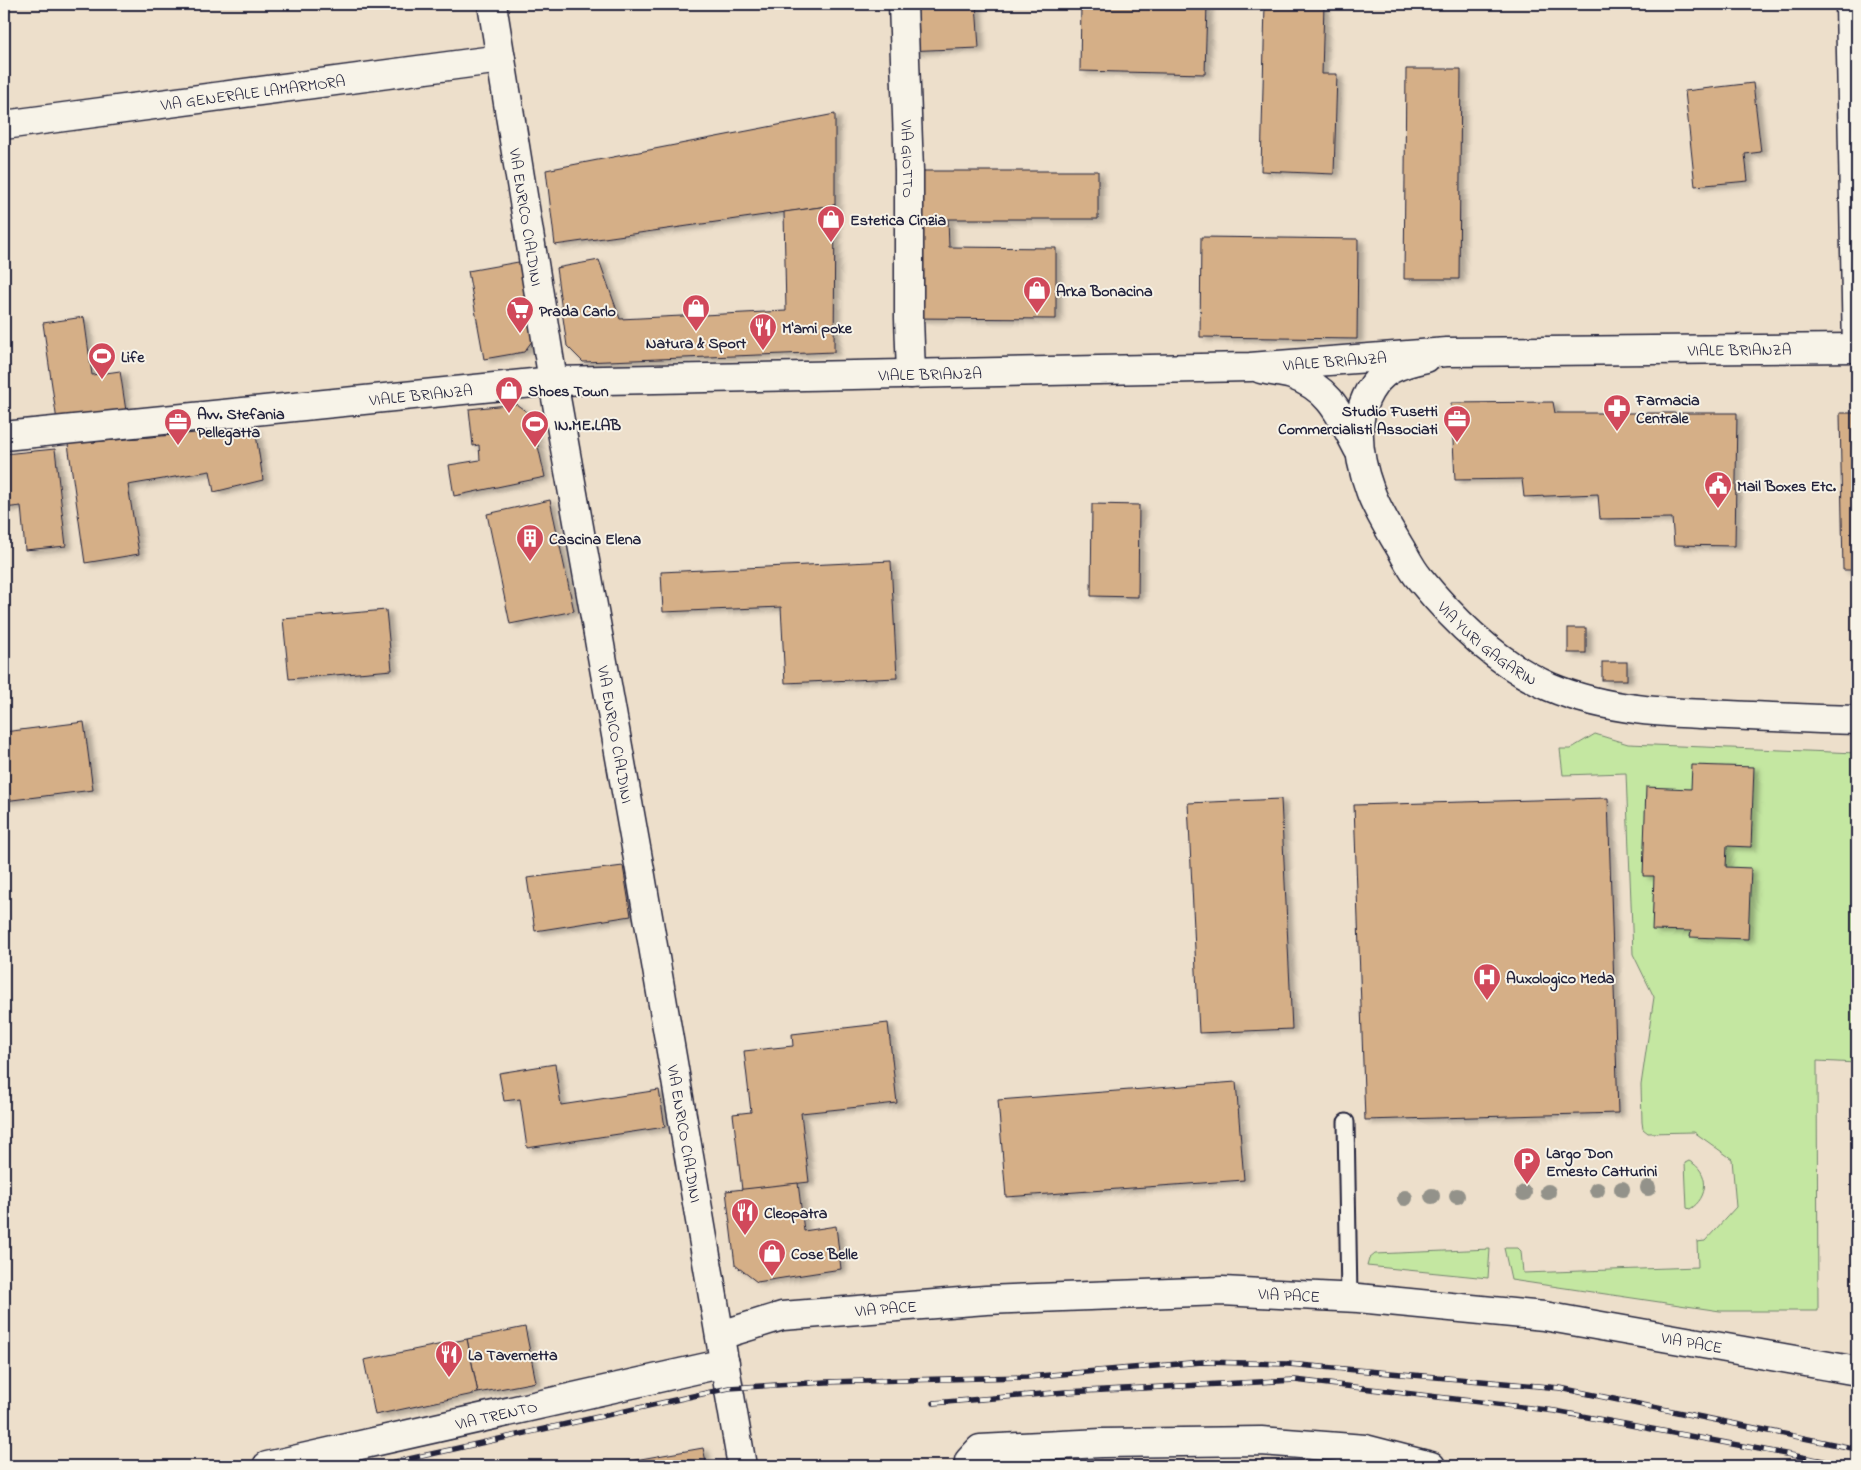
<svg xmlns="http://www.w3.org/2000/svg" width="1861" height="1470" font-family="'Indie Flower',sans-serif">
<defs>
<filter id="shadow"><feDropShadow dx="5.5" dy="3" stdDeviation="2.5" flood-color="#0004"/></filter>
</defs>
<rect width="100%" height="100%" fill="#eddfcb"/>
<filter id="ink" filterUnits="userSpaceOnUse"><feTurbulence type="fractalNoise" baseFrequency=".02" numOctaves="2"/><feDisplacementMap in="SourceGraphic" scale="10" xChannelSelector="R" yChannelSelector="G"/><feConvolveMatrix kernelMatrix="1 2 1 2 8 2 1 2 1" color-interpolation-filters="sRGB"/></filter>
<g filter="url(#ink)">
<!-- green -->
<g fill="#c4e7a1" stroke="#73846e">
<path d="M 1595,734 L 1628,744 L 1857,753 L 1857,1063 L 1817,1061 L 1818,1311 L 1720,1311 L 1511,1280 L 1504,1248 L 1518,1248 L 1521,1251 L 1523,1273 L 1698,1267 L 1697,1242 L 1705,1241 L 1736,1207 L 1732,1159 L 1694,1132 L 1648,1133 L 1643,1129 L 1642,1122 L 1641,1085 L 1654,997 L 1633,954 L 1626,773 L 1563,775 L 1560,749 L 1570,749 Z"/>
<path d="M 1689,1161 C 1710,1171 1709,1198 1690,1209 L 1687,1208 L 1685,1163 Z"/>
<path d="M 1490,1249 L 1488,1278 L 1367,1266 L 1369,1259 L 1375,1254 Z"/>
</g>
<!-- building -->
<g fill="#d5af87" stroke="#22223b" filter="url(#shadow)">
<path d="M 903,4 L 976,4 L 979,48 L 904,51 Z"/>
<path d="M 1081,4 L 1207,4 L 1205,74 L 1080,71 Z"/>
<path d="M 1265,4 L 1324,4 L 1322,74 L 1337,74 L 1334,174 L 1261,171 Z"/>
<path d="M 1406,69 L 1461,69 L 1459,279 L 1404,279 Z"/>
<path d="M 1753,83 L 1761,152 L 1745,154 L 1748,181 L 1695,186 L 1685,91 Z"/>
<path d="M 835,114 L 835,205 L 555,245 L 546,170 Z"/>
<path d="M 909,171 L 1098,171 L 1098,219 L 948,219 L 949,247 L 1056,248 L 1056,319 L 909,318 Z"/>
<path d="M 835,205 L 834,352 L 583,362 L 567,346 L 556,268 L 599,260 L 620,319 L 786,311 L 784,212 Z"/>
<path d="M 1201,237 L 1358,239 L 1357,339 L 1200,337 Z"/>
<path d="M 524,261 L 538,333 L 524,352 L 484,359 L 468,271 Z"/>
<path d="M 84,317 L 92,375 L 120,371 L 126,411 L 57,421 L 43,323 Z"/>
<path d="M 1553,402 L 1555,413 L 1737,413 L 1735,546 L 1674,545 L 1672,518 L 1600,519 L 1598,494 L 1524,497 L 1522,479 L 1455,480 L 1451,403 Z"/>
<path d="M 516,404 L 531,415 L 545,477 L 454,496 L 449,465 L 480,460 L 479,445 L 473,446 L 469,409 Z"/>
<path d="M 1840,413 L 1857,413 L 1857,570 L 1843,570 Z"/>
<path d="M 255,428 L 263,480 L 214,492 L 210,471 L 128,485 L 139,554 L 85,563 L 68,444 Z"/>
<path d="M 55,449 L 66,546 L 25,550 L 21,506 L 4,508 L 4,454 Z"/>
<path d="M 550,500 L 574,611 L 510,624 L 487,514 Z"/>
<path d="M 1092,504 L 1139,505 L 1138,597 L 1091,596 Z"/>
<path d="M 891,561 L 897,678 L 785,683 L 781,607 L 663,612 L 661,572 Z"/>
<path d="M 386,610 L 392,670 L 289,679 L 283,619 Z"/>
<rect x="1568" y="628" width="18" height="25"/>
<rect x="1602" y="662" width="25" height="18"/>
<path d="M 84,722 L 93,790 L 4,801 L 4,732 Z"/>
<path d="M 1692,765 L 1754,767 L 1751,847 L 1727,846 L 1726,867 L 1751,868 L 1748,939 L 1690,937 L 1691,931 L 1652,930 L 1654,876 L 1643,876 L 1646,787 L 1691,789 Z"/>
<path d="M 1608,798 L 1618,1113 L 1365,1120 L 1354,805 Z"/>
<path d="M 1281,799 L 1292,1029 L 1199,1033 L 1188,803 Z"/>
<path d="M 623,866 L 631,916 L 535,931 L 527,878 Z"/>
<path d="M 888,1023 L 897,1103 L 801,1113 L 809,1182 L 742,1190 L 733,1114 L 751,1112 L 744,1051 L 793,1046 L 792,1034 Z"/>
<path d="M 555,1064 L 561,1105 L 659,1090 L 665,1127 L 527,1148 L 520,1099 L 504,1101 L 499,1073 Z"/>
<path d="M 1236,1082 L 1244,1180 L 1006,1197 L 998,1100 Z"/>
<path d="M 798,1183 L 804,1231 L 836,1226 L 841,1269 L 757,1282 L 735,1265 L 726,1191 Z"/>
<path d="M 525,1327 L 536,1382 L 478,1393 L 467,1339 Z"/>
<path d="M 467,1339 L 478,1393 L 375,1415 L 364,1360 Z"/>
<path d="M 703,1448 L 707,1466 L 601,1466 Z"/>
</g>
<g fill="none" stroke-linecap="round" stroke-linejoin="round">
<!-- service casing -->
<g stroke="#22223b" stroke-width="19">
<path id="service" d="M 1346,1122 L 1349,1298"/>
</g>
<!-- minor casing -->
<g stroke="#22223b" stroke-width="31">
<g id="minor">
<path id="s1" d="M 903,4 L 909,171 L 909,318 L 911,374"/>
<path d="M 1850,4 L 1857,348"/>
<path id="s2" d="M 4,125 L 501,59"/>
<path id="s3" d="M 1426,358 C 1412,361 1395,365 1384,374 C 1350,403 1356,452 1370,490 C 1376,508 1388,527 1398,544 C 1405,555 1411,569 1420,579 C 1455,622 1499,665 1550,687 C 1607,711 1668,713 1729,715 C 1771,717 1814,719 1857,720"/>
<path d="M 1261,369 C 1271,371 1282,372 1292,375 C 1331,389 1340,415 1358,449"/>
<path id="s4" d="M 267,1466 L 725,1363"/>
<path d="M 969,1466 L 969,1461 L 980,1449 L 1102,1443 L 1261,1441 L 1365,1449 L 1431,1466"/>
</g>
</g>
<!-- tertiary casing -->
<g stroke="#22223b" stroke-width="31">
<g id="tertiary">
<path id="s5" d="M 492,4 L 553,381 L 640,870 L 742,1466"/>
<path id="s6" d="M 4,436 L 553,381 L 1250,367 L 1447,352 L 1857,348"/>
<path id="s7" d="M 721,1335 L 782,1316 L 986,1300 L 1222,1291 L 1358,1298 L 1544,1316 L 1857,1371"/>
</g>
</g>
<!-- service -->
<use href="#service" stroke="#f7f3e8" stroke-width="15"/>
<!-- minor -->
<use href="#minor" stroke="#f7f3e8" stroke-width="28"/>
<!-- tertiary -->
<use href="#tertiary" stroke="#f7f3e8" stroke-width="28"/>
<!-- rail casing -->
<g stroke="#22223b" stroke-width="5.5">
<g id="rail">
<path d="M 934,1403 L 1066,1392 L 1295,1380 L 1555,1411 L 1850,1466"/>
<path d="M 377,1466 L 729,1388 L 826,1382 L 1027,1377 L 1202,1362 L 1288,1364 L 1560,1388 L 1857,1449"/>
</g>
</g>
<!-- rail -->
<use href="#rail" stroke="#f7f3e8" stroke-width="4" stroke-dasharray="11" stroke-linecap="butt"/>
</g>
<!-- trees -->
<g fill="#93928a">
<circle cx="1648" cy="1188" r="8"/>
<circle cx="1622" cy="1189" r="8"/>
<circle cx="1597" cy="1190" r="8"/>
<circle cx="1548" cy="1192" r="8"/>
<circle cx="1524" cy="1193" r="8"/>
<circle cx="1432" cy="1196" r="8"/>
<circle cx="1457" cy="1196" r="8"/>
<circle cx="1405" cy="1198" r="8"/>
</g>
</g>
<!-- icons -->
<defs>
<g id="shop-pin" transform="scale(1.4375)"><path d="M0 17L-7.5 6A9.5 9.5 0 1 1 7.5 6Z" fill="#d1495b" stroke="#f7f3e8"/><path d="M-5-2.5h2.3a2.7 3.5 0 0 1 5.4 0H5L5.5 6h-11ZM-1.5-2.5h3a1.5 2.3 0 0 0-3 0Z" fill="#fff"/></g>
<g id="supermarket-pin" transform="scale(1.4375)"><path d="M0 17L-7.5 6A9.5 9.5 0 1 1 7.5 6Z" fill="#d1495b" stroke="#f7f3e8"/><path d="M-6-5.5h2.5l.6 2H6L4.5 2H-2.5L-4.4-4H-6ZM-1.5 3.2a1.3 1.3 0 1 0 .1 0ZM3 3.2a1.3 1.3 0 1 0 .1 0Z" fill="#fff"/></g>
<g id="restaurant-pin" transform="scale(1.4375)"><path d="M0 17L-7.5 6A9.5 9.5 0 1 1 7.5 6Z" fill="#d1495b" stroke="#f7f3e8"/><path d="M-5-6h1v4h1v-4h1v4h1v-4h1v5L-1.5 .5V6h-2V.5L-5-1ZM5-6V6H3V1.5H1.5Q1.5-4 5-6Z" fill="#fff"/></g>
<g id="stadium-pin" transform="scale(1.4375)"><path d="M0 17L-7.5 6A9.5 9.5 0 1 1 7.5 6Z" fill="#d1495b" stroke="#f7f3e8"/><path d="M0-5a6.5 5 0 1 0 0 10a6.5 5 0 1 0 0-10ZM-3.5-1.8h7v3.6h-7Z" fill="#fff"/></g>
<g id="pharmacy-pin" transform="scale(1.4375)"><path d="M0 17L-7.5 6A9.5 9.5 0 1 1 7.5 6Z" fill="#d1495b" stroke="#f7f3e8"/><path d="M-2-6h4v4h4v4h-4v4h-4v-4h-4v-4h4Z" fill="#fff"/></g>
<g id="office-pin" transform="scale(1.4375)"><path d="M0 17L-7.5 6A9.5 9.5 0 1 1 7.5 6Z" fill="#d1495b" stroke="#f7f3e8"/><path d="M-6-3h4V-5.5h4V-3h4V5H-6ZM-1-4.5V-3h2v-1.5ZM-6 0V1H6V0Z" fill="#fff"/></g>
<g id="civic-pin" transform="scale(1.4375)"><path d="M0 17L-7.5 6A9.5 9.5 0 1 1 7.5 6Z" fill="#d1495b" stroke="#f7f3e8"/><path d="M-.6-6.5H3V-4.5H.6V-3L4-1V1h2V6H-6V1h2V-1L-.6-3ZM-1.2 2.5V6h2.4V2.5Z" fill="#fff"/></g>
<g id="building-pin" transform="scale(1.4375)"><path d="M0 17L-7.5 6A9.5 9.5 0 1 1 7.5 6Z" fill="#d1495b" stroke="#f7f3e8"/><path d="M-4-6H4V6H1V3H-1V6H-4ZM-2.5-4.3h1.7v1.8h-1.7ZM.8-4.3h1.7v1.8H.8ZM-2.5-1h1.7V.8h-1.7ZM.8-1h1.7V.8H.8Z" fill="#fff"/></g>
<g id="hospital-pin" transform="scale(1.4375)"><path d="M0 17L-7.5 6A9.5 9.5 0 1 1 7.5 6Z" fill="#d1495b" stroke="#f7f3e8"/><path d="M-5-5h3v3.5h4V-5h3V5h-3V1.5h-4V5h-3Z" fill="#fff"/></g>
<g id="parking-pin" transform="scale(1.4375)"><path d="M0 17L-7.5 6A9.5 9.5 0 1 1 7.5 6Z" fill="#d1495b" stroke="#f7f3e8"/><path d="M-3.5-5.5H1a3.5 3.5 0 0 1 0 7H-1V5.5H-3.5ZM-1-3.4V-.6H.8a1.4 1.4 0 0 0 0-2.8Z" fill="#fff"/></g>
</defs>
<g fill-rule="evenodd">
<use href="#shop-pin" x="831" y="219"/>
<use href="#shop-pin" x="1037" y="290"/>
<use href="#shop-pin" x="696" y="308"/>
<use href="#supermarket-pin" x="520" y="310"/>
<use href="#restaurant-pin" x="763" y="327"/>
<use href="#stadium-pin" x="102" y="356"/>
<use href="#shop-pin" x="509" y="390"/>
<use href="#pharmacy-pin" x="1617" y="408"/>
<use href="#office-pin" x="1457" y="419"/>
<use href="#office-pin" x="178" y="422"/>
<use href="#stadium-pin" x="535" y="424"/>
<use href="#civic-pin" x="1718" y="485"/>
<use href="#building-pin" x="530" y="538"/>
<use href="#hospital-pin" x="1487" y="977"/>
<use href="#parking-pin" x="1527" y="1161"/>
<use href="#restaurant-pin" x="745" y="1212"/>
<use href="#shop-pin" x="772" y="1253"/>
<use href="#restaurant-pin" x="449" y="1354"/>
</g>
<g text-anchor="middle" stroke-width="4" stroke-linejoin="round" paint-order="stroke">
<!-- street labels -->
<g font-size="16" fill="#22223b" stroke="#f7f3e8">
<text dy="6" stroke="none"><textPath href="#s2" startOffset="251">VIA GENERALE LAMARMORA</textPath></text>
<text dy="6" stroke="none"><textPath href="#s1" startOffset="155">VIA GIOTTO</textPath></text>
<text dy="6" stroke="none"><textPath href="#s5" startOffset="216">VIA ENRICO CIALDINI</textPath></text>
<text dy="6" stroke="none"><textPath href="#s6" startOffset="1739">VIALE BRIANZA</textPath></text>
<text dy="6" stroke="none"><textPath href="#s6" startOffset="1334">VIALE BRIANZA</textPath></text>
<text dy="6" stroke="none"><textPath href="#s6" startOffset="929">VIALE BRIANZA</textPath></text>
<text dy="6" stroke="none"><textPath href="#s6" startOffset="419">VIALE BRIANZA</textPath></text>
<text dy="6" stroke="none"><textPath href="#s3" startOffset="366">VIA YURI GAGARIN</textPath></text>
<text dy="6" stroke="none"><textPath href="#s5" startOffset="741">VIA ENRICO CIALDINI</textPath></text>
<text dy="6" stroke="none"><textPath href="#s5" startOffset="1146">VIA ENRICO CIALDINI</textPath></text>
<text dy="6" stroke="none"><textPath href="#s7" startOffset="572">VIA PACE</textPath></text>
<text dy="6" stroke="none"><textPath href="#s7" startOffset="168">VIA PACE</textPath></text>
<text dy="6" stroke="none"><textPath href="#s7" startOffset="978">VIA PACE</textPath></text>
<text dy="6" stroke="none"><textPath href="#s4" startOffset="235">VIA TRENTO</textPath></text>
</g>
<!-- poi labels -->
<g font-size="16" font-weight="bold" fill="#22223b" stroke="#f7f3e8" text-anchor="start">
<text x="850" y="225">Estetica Cinzia</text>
<text x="1056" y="296">Arka Bonacina</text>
<text x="539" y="316">Prada Carlo</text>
<text x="782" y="333">M'ami poke</text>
<text x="696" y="348" text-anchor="middle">Natura &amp; Sport</text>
<text x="121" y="362">Life</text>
<text x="528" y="396">Shoes Town</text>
<text x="1636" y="405">Farmacia<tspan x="1636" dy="18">Centrale</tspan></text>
<text x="1438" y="416" text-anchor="end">Studio Fusetti<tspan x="1438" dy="18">Commercialisti Associati</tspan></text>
<text x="197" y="419">Avv. Stefania<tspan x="197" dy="18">Pellegatta</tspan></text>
<text x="554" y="430">IN.ME.LAB</text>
<text x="1737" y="491">Mail Boxes Etc.</text>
<text x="549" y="544">Cascina Elena</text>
<text x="1506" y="983">Auxologico Meda</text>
<text x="1546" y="1158">Largo Don<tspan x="1546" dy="18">Ernesto Catturini</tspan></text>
<text x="764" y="1218">Cleopatra</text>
<text x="791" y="1259">Cose Belle</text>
<text x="468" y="1360">La Tavernetta</text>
</g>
</g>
<!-- margin -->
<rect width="1861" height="1470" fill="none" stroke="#f7f3e8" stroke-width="20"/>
<rect x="10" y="10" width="1841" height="1450" fill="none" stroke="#22223b" stroke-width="2" filter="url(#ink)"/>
</svg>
